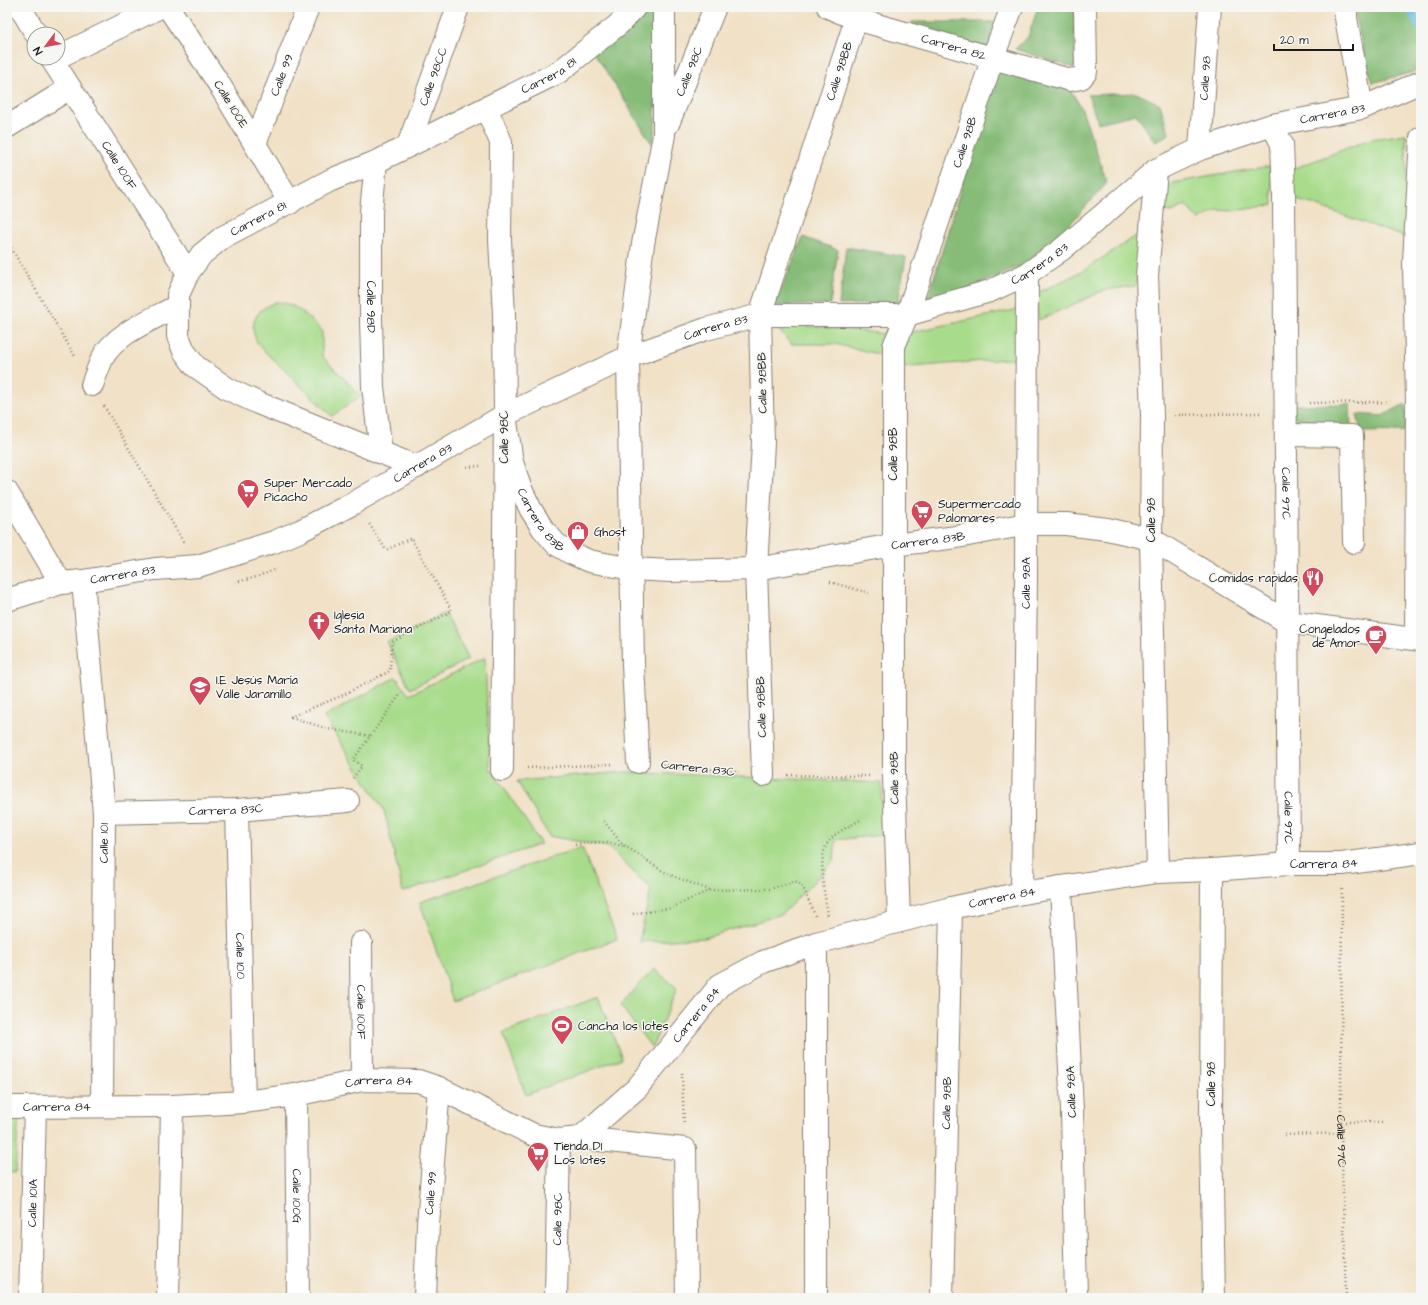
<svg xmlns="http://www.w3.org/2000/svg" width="1428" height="1305" font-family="'Architects Daughter',sans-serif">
<rect width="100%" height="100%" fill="#f6f6f2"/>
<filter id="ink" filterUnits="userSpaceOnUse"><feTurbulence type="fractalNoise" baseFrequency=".025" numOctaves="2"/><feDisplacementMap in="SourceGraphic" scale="8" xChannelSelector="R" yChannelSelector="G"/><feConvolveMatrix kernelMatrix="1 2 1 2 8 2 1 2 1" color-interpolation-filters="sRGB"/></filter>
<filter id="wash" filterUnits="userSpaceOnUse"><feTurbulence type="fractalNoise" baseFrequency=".012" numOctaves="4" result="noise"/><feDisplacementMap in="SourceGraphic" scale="16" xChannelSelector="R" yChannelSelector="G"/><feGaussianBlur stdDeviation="0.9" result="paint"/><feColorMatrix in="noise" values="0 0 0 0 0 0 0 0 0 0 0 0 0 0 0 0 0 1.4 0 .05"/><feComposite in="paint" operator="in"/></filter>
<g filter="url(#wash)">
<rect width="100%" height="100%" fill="#f1e1c6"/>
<!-- green -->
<g fill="#a8dc8b" stroke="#627c54">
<path d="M 1406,134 L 1407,238 L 1312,204 L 1292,199 L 1290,170 L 1371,139 Z"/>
<path d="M 1270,166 L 1273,205 L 1233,211 L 1218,210 L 1199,220 L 1185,205 L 1172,212 L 1158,210 L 1159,196 L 1172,183 Z"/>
<path d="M 1136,236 L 1146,246 L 1135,286 L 1105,290 L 1039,320 L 1035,294 L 1081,272 Z"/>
<path d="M 276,302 C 297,303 308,317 322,331 L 322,356 L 361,396 L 332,416 L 261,348 C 247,329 252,310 276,302 Z"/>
<path d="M 1019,309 L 1019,358 L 899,368 L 903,334 Z"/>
<path d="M 772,322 L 887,334 L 887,356 L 835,344 L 791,344 Z"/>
<path d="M 445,613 L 469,659 L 410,689 L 387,642 Z"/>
<path d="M 485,658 L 490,768 L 505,789 L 541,844 L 403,892 L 384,810 L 324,717 L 396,677 L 409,695 Z"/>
<path d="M 625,772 L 882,783 L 881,835 L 836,840 L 834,861 L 782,914 L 705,938 L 639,942 L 651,889 L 608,847 L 549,836 L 517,781 Z"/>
<path d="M 582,847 L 617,939 L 453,1001 L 420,902 Z"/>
<path d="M 654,969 L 677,988 L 652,1048 L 620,1005 Z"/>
<path d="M 598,997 L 622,1058 L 526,1095 L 503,1033 Z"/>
<path d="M 19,1116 L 15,1172 L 7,1171 L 7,1117 Z"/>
</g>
<!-- forest -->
<g fill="#86bc77" stroke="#516c4a">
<path d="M 638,7 L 656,7 L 655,131 L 652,144 L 594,52 Z"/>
<path d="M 1038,7 L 1075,7 L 1075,68 L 1015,49 L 1028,37 Z"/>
<path d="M 1356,7 L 1413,7 L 1421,23 L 1421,70 L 1372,83 L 1356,21 Z"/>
<path d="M 912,22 L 995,22 L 988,51 L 910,28 Z"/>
<path d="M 997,68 L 1070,89 L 1082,109 L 1107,183 L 1060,235 L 1023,265 L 965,290 L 928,298 Z"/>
<path d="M 1136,93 L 1160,104 L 1169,134 L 1155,142 L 1136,114 L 1098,123 L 1088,95 Z"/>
<path d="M 803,237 L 838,250 L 830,304 L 774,306 Z"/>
<path d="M 846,247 L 906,257 L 898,303 L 839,305 Z"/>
<path d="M 1350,404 L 1351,431 L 1299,425 L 1289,405 Z"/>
<path d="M 1405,404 L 1406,431 L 1361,432 L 1357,414 L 1382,416 Z"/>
</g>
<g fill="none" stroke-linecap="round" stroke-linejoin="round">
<!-- stream -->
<path stroke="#6ebfe9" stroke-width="8" d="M 1410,7 L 1421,30"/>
</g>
</g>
<g filter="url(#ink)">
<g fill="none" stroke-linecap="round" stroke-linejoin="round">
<!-- pedestrian casing -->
<g stroke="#867e71" stroke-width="24">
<g id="pedestrian">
<path d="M 1346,7 L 1346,18 L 1362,108"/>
<path d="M 219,84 L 290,203"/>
<path d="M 486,108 L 501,142 L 500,240 L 504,314 L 505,415 L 502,770"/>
<path id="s2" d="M 668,124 L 715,7"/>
<path id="s3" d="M 1272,125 L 1282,144 L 1284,195 L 1289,864"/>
<path id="s4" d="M 255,144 L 308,7"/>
<path id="s5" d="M 408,146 L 458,7"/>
<path id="s6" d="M 1200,149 L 1210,7"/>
<path id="s7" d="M 376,162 L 371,212 L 371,321 L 373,387 L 381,452"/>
<path d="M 1156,170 L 1147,276 L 1152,415 L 1151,539 L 1158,872"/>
<path d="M 1286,435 L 1352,436 L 1354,542"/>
<path d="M 1416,639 L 1417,403 L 1414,261 L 1421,138"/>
<path d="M 638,762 L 633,665 L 628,357 L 643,244 L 664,135 L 664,7"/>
<path id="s8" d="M 763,775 L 756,569 L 763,443 L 760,315 L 856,19 L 862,7"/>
<path d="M 1212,870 L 1211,1130 L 1214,1298"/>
<path d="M 1061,887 L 1072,1110"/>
<path id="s9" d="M 1022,893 L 1026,580 L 1027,274"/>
<path id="s10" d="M 899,920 L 894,776 L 894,346 L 907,315 L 993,57 L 1012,7"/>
<path id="s11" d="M 102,1106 L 104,813"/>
</g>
</g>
<!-- minor casing -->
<g stroke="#867e71" stroke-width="24">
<g id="minor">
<path d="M 20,7 L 36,34"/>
<path d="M 168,7 L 219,84"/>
<path id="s12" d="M 828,7 L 856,19 L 1070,80 L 1081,78 L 1086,72 L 1085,7"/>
<path d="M 58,57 L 160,7"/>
<path id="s13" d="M 51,58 L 188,273"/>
<path d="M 7,127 L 70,88"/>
<path d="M 92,385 C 95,377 98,368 102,359 C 115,333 152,320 177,306"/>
<path id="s14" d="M 505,415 L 512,462 L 520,487 L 531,510 L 543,529 L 556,544 L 571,553 L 589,561 L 632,569 L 670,571 L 756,569 L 893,545 L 957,537 L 1027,524 L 1066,524 L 1107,529 L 1151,539 L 1287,622 L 1421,640"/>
<path d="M 7,492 L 61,583"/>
<path id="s15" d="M 83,581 L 104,813 L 237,810 L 348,801"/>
<path id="s16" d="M 237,810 L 244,1102"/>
<path id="s17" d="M 361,943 L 362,1080"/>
<path id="s18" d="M 296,1095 L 298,1298"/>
<path id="s19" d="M 7,1107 L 172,1106 L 244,1102 L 296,1095 L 362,1080 L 418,1081 L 439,1088 L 534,1135 L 559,1140 L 580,1138 L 637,1088 L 720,985 L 763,962 L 816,943 L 951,908 L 1022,893 L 1158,872 L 1212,870 L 1289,864 L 1342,864 L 1421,853"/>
<path d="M 1072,1110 L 1076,1298"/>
<path d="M 580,1138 L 685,1149 L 687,1298"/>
<path id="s20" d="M 30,1298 L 35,1108"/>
<path d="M 168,1298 L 172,1106"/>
<path id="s21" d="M 425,1298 L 428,1224 L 439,1088"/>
<path id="s22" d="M 556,1298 L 559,1140"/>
<path d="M 816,1298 L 816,943"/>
<path id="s23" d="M 942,1298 L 951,908"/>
</g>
</g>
<!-- tertiary casing -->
<g stroke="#867e71" stroke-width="24">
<g id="tertiary">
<path id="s24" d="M 417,467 L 258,403 L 228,389 L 195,366 L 184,351 L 178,336 L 178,295 L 188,273 L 202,254 L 223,237 L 331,180 L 376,162 L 559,72 L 619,24 L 635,7"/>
<path id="s25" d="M 7,600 L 61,583 L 83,581 L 155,569 L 198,566 L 274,542 L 300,531 L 352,504 L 505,415 L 628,357 L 706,329 L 760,315 L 907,315 L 990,291 L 1027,274 L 1061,250 L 1156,170 L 1200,149 L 1272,125 L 1362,108 L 1421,82"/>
</g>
</g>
<!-- path -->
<g stroke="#867e71" stroke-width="2.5" stroke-dasharray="1 3" stroke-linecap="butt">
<path d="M 7,241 L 76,358"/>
<path d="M 1309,403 L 1392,402"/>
<path d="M 104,406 L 184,543"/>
<path d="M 1175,415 L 1260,413"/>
<path d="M 467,467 L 480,466"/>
<path d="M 235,582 L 254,578 L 277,569"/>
<path d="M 830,582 L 869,593"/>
<path d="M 290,717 L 341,696 L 390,671 L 392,642 L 452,611 L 411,538 L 386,550 L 368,522"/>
<path d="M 291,717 L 328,729 L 370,736"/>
<path d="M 663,765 L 739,772"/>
<path d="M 527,768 L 614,764"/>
<path d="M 788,775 L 869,776"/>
<path d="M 353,778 L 362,766 L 353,760 L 401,693"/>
<path d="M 604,821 L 621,843 L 661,870 L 675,877 L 710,890 L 770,889 L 795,881 L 802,885 L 816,918"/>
<path d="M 575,845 C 594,841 607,841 625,847"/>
<path id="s1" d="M 1342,889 L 1341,1122 L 1346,1298"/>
<path d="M 633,914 L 671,908 L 710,890"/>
<path d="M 828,915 C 825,896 815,853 831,839 C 838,831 850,826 860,820"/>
<path d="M 682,1073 L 684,1124"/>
<path d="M 1341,1122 L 1383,1122"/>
<path d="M 1285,1135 L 1342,1133"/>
</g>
<!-- pedestrian -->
<use href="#pedestrian" stroke="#fff" stroke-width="22"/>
<!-- minor -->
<use href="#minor" stroke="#fff" stroke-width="22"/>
<!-- tertiary -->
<use href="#tertiary" stroke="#fff" stroke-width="22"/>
</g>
</g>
<!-- icons -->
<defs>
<g id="supermarket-pin" transform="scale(1.15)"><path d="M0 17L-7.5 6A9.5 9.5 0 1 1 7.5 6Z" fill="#d1495b" stroke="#f6f6f2"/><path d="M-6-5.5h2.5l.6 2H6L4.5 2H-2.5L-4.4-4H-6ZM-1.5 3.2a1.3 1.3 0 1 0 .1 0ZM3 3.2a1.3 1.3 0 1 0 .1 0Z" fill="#fff"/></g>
<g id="shop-pin" transform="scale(1.15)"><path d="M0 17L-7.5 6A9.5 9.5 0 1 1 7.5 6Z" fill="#d1495b" stroke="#f6f6f2"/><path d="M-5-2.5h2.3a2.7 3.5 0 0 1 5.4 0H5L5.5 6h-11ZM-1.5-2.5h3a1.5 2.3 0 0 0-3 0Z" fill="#fff"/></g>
<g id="restaurant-pin" transform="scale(1.15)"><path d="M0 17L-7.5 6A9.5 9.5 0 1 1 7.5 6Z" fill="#d1495b" stroke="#f6f6f2"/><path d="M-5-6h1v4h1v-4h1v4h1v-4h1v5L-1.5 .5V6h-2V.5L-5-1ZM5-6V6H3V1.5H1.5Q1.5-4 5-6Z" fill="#fff"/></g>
<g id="church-pin" transform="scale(1.15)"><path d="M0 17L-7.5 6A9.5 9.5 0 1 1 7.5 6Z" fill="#d1495b" stroke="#f6f6f2"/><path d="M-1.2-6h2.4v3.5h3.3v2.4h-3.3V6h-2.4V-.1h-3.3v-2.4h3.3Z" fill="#fff"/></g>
<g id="cafe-pin" transform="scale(1.15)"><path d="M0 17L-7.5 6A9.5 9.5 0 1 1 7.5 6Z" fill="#d1495b" stroke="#f6f6f2"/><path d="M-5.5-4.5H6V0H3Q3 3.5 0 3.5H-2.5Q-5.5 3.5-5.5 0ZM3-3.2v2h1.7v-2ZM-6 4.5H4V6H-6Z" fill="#fff"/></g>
<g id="school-pin" transform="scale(1.15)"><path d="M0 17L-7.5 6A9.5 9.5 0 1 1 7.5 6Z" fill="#d1495b" stroke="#f6f6f2"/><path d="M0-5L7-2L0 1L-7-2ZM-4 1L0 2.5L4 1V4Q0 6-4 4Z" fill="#fff"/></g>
<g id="stadium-pin" transform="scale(1.15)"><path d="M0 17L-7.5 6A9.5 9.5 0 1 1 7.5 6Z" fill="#d1495b" stroke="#f6f6f2"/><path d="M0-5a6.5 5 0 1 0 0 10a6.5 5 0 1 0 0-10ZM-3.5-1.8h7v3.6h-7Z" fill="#fff"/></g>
</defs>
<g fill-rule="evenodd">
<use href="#supermarket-pin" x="248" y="490"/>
<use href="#supermarket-pin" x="922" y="511"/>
<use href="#shop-pin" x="578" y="532"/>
<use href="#restaurant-pin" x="1313" y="578"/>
<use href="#church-pin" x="319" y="622"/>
<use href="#cafe-pin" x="1376" y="636"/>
<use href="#school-pin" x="200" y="687"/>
<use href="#stadium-pin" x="562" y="1026"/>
<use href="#supermarket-pin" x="538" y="1153"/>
</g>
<g text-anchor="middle" stroke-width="3" stroke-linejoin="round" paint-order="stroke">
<!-- street labels -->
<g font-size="12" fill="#1c1c1c" stroke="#f6f6f2">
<text dy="4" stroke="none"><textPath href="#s12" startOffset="132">Carrera 82</textPath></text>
<text dy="4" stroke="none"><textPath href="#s2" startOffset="57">Calle 98C</textPath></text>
<text dy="4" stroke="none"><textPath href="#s8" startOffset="717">Calle 98BB</textPath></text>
<text dy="4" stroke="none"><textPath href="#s4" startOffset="74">Calle 99</textPath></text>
<text dy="4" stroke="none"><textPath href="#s24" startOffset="759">Carrera 81</textPath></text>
<text dy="4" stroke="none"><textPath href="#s5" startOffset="74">Calle 98CC</textPath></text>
<text dy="4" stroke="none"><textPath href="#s6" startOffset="71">Calle 98</textPath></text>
<text transform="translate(231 104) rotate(58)" y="4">Calle 100E</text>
<text dy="4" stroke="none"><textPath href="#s25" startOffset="1439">Carrera 83</textPath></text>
<text dy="4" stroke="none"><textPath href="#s10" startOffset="790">Calle 98B</textPath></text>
<text dy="4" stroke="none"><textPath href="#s13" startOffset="127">Calle 100F</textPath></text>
<text dy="4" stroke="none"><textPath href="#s24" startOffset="435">Carrera 81</textPath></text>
<text dy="4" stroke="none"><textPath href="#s25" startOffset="1103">Carrera 83</textPath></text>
<text dy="4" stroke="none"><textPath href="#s7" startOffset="145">Calle 98D</textPath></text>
<text dy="4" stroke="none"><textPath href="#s25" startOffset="767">Carrera 83</textPath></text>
<text transform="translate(762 383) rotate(-91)" y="4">Calle 98BB</text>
<text transform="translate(504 437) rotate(-90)" y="4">Calle 98C</text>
<text transform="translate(893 454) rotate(-90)" y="4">Calle 98B</text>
<text dy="4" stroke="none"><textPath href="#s25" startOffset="443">Carrera 83</textPath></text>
<text dy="4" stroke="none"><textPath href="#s3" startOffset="371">Calle 97C</textPath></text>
<text dy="4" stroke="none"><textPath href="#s14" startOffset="113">Carrera 83B</textPath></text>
<text transform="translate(1151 520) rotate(-90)" y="4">Calle 98</text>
<text dy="4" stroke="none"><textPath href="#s14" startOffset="521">Carrera 83B</textPath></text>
<text dy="4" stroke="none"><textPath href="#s25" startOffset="119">Carrera 83</textPath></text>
<text dy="4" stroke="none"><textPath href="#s9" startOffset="310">Calle 98A</textPath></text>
<text transform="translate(761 707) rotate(-92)" y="4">Calle 98BB</text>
<text transform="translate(698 768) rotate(6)" y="4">Carrera 83C</text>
<text transform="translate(894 778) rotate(-91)" y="4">Calle 98B</text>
<text dy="4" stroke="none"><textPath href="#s15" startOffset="355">Carrera 83C</textPath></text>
<text dy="4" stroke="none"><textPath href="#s3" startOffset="695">Calle 97C</textPath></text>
<text dy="4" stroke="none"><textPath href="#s11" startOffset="263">Calle 101</textPath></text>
<text dy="4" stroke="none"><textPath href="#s19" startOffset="1417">Carrera 84</textPath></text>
<text dy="4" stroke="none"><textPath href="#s19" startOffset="1093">Carrera 84</textPath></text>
<text dy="4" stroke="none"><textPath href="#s16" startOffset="146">Calle 100</textPath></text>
<text dy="4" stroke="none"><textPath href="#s17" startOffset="69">Calle 100F</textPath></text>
<text dy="4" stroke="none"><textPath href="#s19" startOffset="758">Carrera 84</textPath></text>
<text dy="4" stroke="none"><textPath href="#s19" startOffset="374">Carrera 84</textPath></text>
<text transform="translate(1211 1084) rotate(-90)" y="4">Calle 98</text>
<text transform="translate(1071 1092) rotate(-92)" y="4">Calle 98A</text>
<text dy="4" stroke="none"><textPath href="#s23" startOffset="195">Calle 98B</textPath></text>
<text dy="4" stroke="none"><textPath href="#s19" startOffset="50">Carrera 84</textPath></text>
<text dy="4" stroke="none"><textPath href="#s1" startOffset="252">Calle 97C</textPath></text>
<text dy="4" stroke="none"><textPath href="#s21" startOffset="105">Calle 99</textPath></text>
<text dy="4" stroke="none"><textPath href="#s18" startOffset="101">Calle 100G</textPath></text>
<text dy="4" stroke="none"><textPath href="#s20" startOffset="95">Calle 101A</textPath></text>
<text dy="4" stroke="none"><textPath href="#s22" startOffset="79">Calle 98C</textPath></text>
</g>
<!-- poi labels -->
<g font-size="12" fill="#1c1c1c" stroke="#f6f6f2" text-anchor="start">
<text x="264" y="487">Super Mercado<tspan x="264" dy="14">Picacho</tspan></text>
<text x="938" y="508">Supermercado<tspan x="938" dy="14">Palomares</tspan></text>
<text x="594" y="536">Ghost</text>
<text x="1298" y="582" text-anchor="end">Comidas rapidas</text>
<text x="334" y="619">Iglesia<tspan x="334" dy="14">Santa Mariana</tspan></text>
<text x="1360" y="633" text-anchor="end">Congelados<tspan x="1360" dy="14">de Amor</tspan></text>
<text x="216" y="684">I.E Jesús María<tspan x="216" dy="14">Valle Jaramillo</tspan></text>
<text x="578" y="1030">Cancha los lotes</text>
<text x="554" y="1150">Tienda D1<tspan x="554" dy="14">Los lotes</tspan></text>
</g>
</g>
<!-- margin -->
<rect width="1428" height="1305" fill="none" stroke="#f6f6f2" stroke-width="24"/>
<!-- north arrow -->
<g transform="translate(46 46) rotate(238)"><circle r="19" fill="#f6f6f2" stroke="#9f9f9c"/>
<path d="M0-3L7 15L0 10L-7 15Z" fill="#d1495b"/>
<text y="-6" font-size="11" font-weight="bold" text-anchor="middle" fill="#1c1c1c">N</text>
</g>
<!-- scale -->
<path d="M1274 44v6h79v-6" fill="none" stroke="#1c1c1c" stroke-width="2"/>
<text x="1280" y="44" font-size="12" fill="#1c1c1c" stroke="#f6f6f2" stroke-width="3" paint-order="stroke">20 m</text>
</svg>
